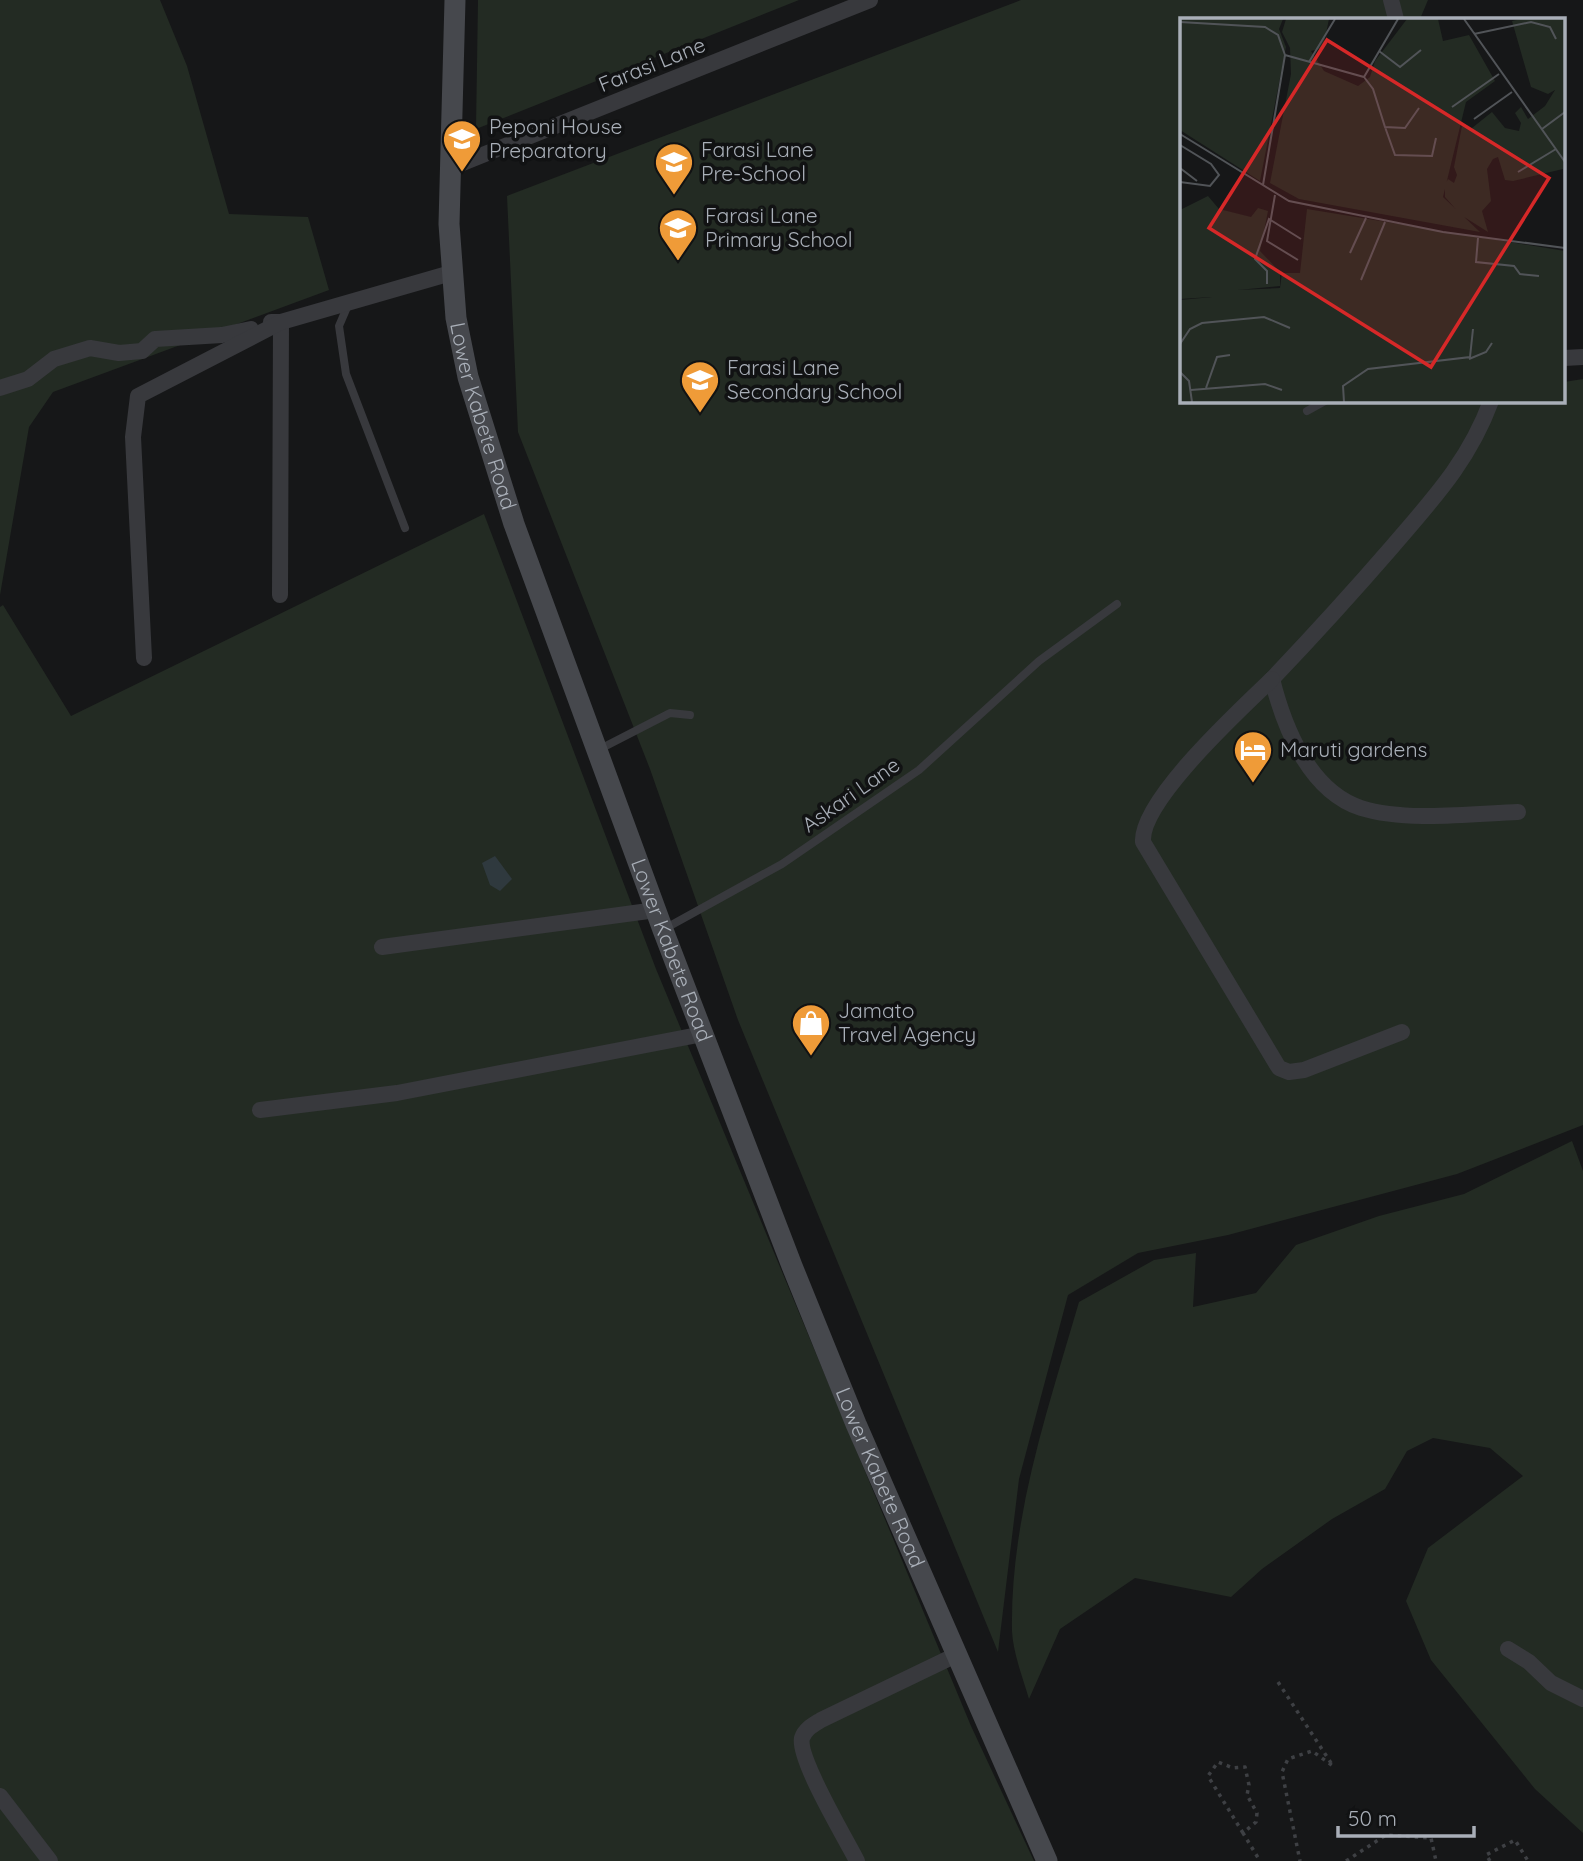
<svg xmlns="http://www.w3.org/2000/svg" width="1583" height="1861" font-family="Quicksand,sans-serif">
<rect width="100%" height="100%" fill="#161718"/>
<!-- green -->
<g fill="#232b23">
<path d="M 0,0 L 160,0 L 187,66 L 229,214 L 308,217 L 329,290 L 53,392 L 29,427 L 0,595 Z"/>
<path d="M 478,0 L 799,0 L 476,129 Z"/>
<path d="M 1021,0 L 1428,0 L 1420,19 L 1182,19 L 1182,401 L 1564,401 L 1564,382 L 1583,379 L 1583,1125 L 1457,1174 L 1228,1235 L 1138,1253 L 1068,1295 L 1019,1479 L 998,1652 L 738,1020 L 650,769 L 518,432 L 507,196 Z"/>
<path d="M 484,514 L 656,969 L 971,1726 L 1034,1861 L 0,1861 L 0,607 L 3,605 L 71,716 Z"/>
<path d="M 1572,1141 L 1583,1171 L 1583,1833 L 1535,1789 L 1431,1660 L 1406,1601 L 1428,1548 L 1523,1476 L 1490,1448 L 1433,1438 L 1407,1451 L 1385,1489 L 1332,1519 L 1262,1569 L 1231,1597 L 1135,1578 L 1060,1629 L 1029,1699 C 1023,1678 1013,1653 1012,1631 C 1010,1518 1048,1409 1079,1302 L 1154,1260 L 1196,1253 L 1193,1307 L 1256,1293 L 1296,1245 L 1379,1216 L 1464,1194 Z"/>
</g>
<!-- water -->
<path fill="#2f393e" d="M 495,856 L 512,879 L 500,891 L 490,885 L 482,863 Z"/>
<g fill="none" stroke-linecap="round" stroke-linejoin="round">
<!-- path -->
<g stroke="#3e4044" stroke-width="3.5" stroke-dasharray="3.5 5" stroke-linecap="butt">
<path d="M 1278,1682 L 1333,1766 L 1312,1751 L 1288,1759 L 1282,1772 L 1300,1861"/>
<path d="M 1243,1833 L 1208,1776 L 1218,1762 L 1233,1768 L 1245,1767 L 1249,1785 L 1247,1795 L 1257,1813 L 1256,1822 L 1243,1833 L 1260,1861"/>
<path d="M 1346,1861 L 1386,1835 L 1431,1838 L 1436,1861"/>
<path d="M 1490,1861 L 1486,1855 L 1515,1840 L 1528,1861"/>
</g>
<!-- lane -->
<g stroke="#38393d" stroke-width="8">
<path d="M 348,305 L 339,326 L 346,374 L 405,528"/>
<path d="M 1307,411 L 1325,401"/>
<path d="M 598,750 L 670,713 L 690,715"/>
<path d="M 666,928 L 782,864 L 919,770 L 1039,661 L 1117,604"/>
</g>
<!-- street -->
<g stroke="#38393d" stroke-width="16">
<path d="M 1391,0 L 1396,19"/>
<path d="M 450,168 L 870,0"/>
<path d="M 271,322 L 281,322 L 280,595"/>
<path d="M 1564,358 L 1583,357"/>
<path d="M 0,388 L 28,379 L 54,359 L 90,348 L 119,353 L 142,351 L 155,339 L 222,335 L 251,329"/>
<path d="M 1491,401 C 1469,461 1433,499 1392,547 C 1353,592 1313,636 1272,679 C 1284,727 1309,791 1361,808 C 1406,822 1471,814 1518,812"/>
<path d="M 144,658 L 133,437 L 138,396 L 281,322 L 451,273"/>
<path d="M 1272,679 C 1241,709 1140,801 1143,842 L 1279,1068 L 1289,1072 L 1304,1070 L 1402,1032"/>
<path d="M 382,947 L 656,910"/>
<path d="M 260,1110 L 397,1093 L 703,1034"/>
<path d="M 1508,1649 L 1529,1662 L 1551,1683 L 1583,1699"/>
<path d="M 0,1796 L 50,1861"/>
<path d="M 857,1861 C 846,1839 797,1758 802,1738 C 805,1729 813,1725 821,1720 L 956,1655"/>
</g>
<!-- secondary -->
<path stroke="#46484d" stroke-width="21" id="s1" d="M 455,0 L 449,224 L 456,318 L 468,377 L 514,524 L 663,930 L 792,1266 L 856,1424 L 1047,1861"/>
</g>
<!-- icons -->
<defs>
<g id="school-pin" transform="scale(2.0125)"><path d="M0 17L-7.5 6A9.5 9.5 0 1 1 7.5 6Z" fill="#ef9b38" stroke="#111213"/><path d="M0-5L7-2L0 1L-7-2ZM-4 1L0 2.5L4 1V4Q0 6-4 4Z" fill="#fff"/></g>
<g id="hotel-pin" transform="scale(2.0125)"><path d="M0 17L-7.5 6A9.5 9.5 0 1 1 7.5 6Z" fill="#ef9b38" stroke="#111213"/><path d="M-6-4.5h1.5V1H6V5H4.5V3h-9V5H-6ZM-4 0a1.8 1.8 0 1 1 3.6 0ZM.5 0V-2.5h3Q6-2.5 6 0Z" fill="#fff"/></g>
<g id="shop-pin" transform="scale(2.0125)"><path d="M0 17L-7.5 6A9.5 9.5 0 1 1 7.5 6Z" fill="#ef9b38" stroke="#111213"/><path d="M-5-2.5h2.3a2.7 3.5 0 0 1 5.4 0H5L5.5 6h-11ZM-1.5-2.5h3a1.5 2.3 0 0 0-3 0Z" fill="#fff"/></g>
</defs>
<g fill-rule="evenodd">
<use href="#school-pin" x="462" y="139"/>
<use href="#school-pin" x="674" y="162"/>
<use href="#school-pin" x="678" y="228"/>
<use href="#school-pin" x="700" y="380"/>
<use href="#hotel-pin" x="1253" y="750"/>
<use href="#shop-pin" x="811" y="1023"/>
</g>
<g text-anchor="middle" stroke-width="7" stroke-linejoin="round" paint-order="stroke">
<!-- street labels -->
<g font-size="21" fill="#a9afb8" stroke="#111213">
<text transform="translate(652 65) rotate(-22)" y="7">Farasi Lane</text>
<text dy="7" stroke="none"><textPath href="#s1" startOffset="420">Lower Kabete Road</textPath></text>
<text transform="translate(851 795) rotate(-35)" y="7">Askari Lane</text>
<text dy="7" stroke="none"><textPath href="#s1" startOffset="987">Lower Kabete Road</textPath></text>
<text dy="7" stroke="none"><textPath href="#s1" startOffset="1554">Lower Kabete Road</textPath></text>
</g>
<!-- poi labels -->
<g font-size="21" fill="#a9afb8" stroke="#111213" text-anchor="start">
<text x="489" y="134">Peponi House<tspan x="489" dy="24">Preparatory</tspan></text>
<text x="701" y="157">Farasi Lane<tspan x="701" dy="24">Pre-School</tspan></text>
<text x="705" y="223">Farasi Lane<tspan x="705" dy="24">Primary School</tspan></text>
<text x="727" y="375">Farasi Lane<tspan x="727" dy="24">Secondary School</tspan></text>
<text x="1280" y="757">Maruti gardens</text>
<text x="838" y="1018">Jamato<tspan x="838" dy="24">Travel Agency</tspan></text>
</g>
</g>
<!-- overview -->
<g transform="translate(1180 18)">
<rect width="385" height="385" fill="#161718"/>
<path d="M 0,1 L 103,1 L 99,11 L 106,29 L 80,163 L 0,112 ZM 106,1 L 149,1 L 143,30 L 131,33 L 144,53 L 178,68 L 190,59 L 195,43 L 227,1 L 258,1 L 263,23 L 289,17 L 315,63 L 286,84 L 263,179 L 300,214 L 119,181 L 90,165 L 111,56 L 110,30 L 102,14 ZM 341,1 L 384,1 L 383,151 L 333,163 L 325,162 L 318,139 L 313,141 L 307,151 L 311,183 L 302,193 L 308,214 L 281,197 L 265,179 L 265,167 L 268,161 L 274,165 L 277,157 L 274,149 L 282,108 L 292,110 L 312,94 L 325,110 L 339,113 L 341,105 L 335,95 L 341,89 L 348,101 L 365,88 L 375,72 L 368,76 L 351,69 L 332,3 ZM 28,178 L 39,191 L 71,199 L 78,190 L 88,193 L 80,233 L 100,254 L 100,268 L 58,272 L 100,270 L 102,255 L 120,255 L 127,191 L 385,233 L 385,384 L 0,384 L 0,282 L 32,279 L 0,281 L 0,192 Z" fill="#232b23"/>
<path fill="none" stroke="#515458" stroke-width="2" d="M 284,1 L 385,144M 0,4 L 85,9 L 98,17 L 105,37 L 83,167M 294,16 L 351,4 L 370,9 L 376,21M 199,33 L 220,49 L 241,32M 105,37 L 184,59 L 218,1M 129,44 L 155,1M 184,59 L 193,71 L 205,109 L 225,110 L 239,90M 272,89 L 319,56M 294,101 L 332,74M 205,109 L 215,137 L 252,138 L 256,120M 362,111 L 385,94M 0,116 L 109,183 L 263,214 L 385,230M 0,150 L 17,163M 338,154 L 376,131M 0,164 L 30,168 L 39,157 L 31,146 L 0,127M 95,177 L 87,223 L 118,242M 298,220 L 296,244 L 334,248 L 340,256 L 359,258M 170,235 L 186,200M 181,262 L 205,204M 87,266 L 87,253 L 75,241 L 89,201 L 121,221M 0,326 L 10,311 L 22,305 L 84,299 L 110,310M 289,341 L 306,334 L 312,325M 0,354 L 9,363 L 12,384M 26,370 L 37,339 L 50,337M 11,372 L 85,366 L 102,372M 164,384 L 163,368 L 188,351 L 290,339 L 293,311"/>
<path fill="#d62828" fill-opacity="0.15" stroke="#d62828" stroke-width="3.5" d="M 147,22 L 369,160 L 251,349 L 29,210 Z"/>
<rect width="385" height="385" fill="none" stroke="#a9afb8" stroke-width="3.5"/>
</g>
<!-- scale -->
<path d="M1338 1826v10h136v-10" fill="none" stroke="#a9afb8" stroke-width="3.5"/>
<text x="1348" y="1826" font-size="21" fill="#a9afb8" stroke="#111213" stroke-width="5" paint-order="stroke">50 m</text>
</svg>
